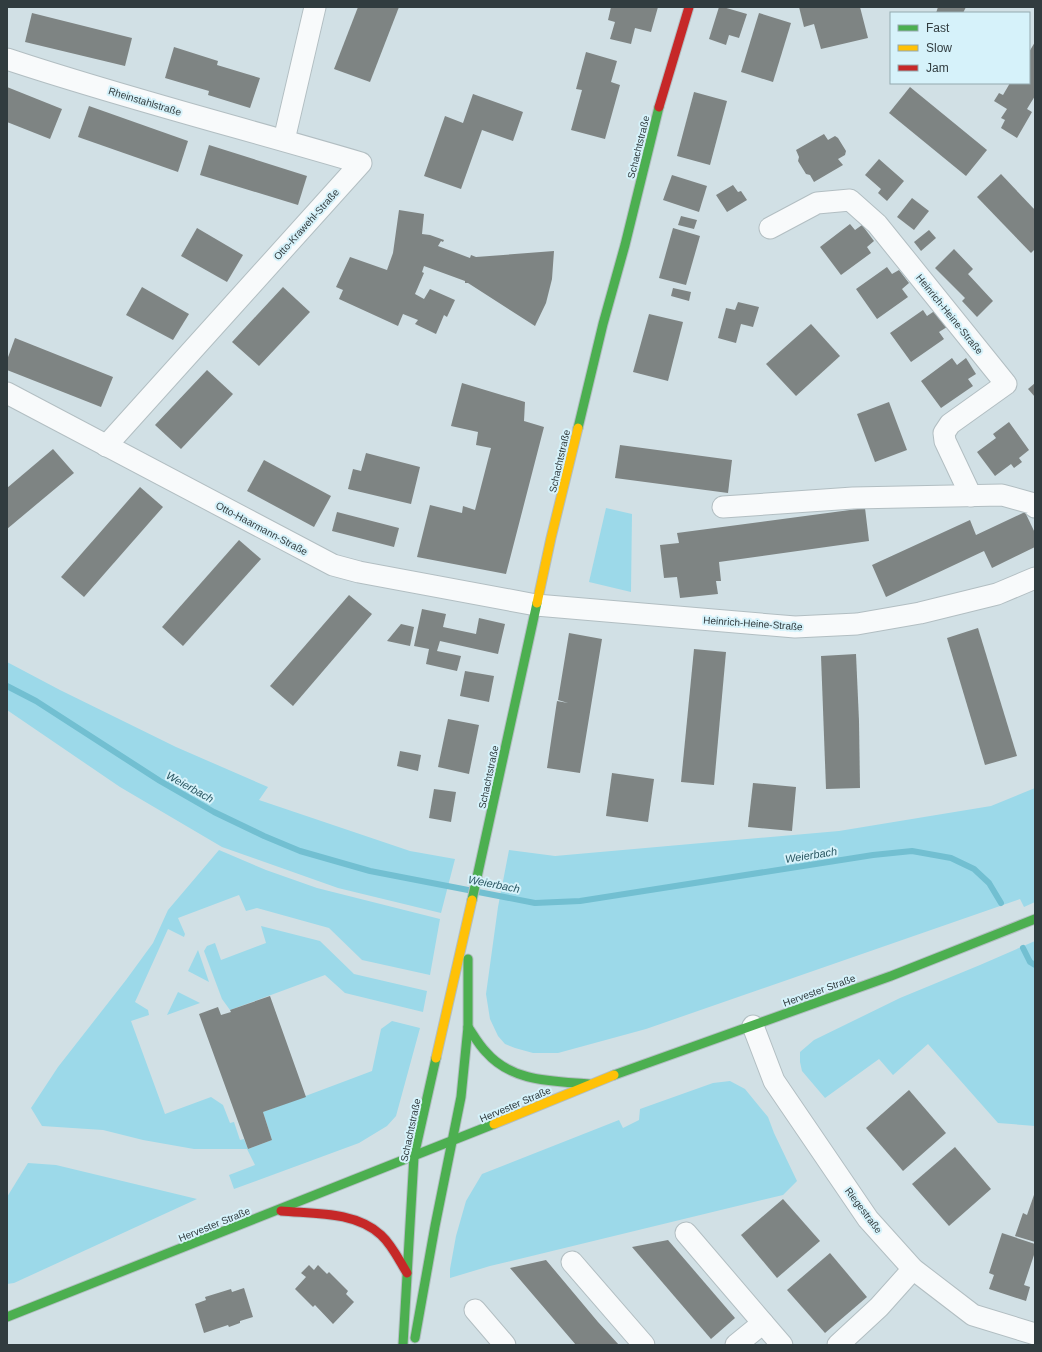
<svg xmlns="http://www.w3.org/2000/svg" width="1042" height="1352" font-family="Arial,sans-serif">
<rect width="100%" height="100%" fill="#d1e0e5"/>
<!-- green -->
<g fill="#9cd9e9">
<path d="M 606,508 L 632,514 L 631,592 L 589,582 Z"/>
<path d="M 7,662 L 60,690 L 176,747 L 268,787 L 259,800 L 410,851 L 455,859 L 441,913 L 338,888 L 222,847 L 120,787 L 7,710 Z"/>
<path d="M 1035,788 L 1035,902 L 1024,907 L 1020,899 L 646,1029 L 558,1053 L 533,1053 L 515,1048 L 505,1044 L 498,1036 L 490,1019 L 486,994 L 498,907 L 509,850 L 555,856 L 839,831 L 991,806 Z"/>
<path d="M 219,850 L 266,870 L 317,888 L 440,919 L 430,975 L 362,960 L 329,928 L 257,908 L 246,911 L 239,895 L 178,918 L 185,934 L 184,937 L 168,929 L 135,1002 L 148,1010 L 149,1015 L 131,1021 L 165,1114 L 211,1097 L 223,1105 L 230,1123 L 234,1122 L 240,1140 L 244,1139 L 248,1149 L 272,1140 L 263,1112 L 372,1071 L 381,1029 L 392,1021 L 420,1028 L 396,1116 L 387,1126 L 359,1143 L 234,1189 L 229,1175 L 255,1165 L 247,1149 L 194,1149 L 143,1140 L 103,1130 L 42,1126 L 31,1108 L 58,1067 L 126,980 L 153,943 L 168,910 Z"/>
<path d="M 261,926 L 320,941 L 354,974 L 427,991 L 423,1012 L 345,993 L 325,975 L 230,1010 L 222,999 L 204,951 L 207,946 L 215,943 L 221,960 L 266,943 Z"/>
<path d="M 1035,941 L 1035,1126 L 998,1123 L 928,1044 L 893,1075 L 879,1059 L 825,1098 L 802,1071 L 800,1062 L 800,1052 L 814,1040 L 900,998 L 980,965 Z"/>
<path d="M 198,950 L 209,982 L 188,971 Z"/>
<path d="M 178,992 L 200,1003 L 167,1015 Z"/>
<path d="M 730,1081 L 745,1089 L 768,1117 L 774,1133 L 797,1181 L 783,1195 L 490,1266 L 450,1278 L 450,1269 L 456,1236 L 466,1201 L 482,1174 L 619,1120 L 623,1128 L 639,1120 L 640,1109 L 713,1083 Z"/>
<path d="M 28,1163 L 56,1165 L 197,1199 L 14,1283 L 7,1284 L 7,1197 Z"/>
</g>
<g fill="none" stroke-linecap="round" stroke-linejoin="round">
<!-- stream -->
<g stroke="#72bfd1" stroke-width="6">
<path d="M 7,686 L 36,701 L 160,781 L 214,812 L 264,836 L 300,851 L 370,871 L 535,903 L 580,901 L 873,855 L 912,851 L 951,858 L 974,869 L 989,883 L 1001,903"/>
<path d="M 1023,948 L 1030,962 L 1035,965"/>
</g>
</g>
<!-- building -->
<g fill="#7e8483">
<path d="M 358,7 L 399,7 L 370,82 L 334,69 Z"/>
<path d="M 611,7 L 658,7 L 651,32 L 635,28 L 631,44 L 610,39 L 615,22 L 608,20 Z"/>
<path d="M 719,7 L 723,7 L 747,14 L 739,38 L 729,35 L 726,45 L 709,39 Z"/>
<path d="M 799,7 L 860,7 L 868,38 L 821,49 L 814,24 L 804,27 Z"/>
<path d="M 938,7 L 966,7 L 963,13 L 936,13 Z"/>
<path d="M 32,13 L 132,38 L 125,66 L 25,42 Z"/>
<path d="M 759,13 L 791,23 L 773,82 L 741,72 Z"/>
<path d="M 1035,42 L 1035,96 L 1027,109 L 1032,112 L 1017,138 L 1001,128 L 1005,120 L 1001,118 L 1007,109 L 994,101 L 999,93 L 1003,95 L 1010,83 L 1029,83 L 1029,52 Z"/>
<path d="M 174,47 L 218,61 L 217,65 L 260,78 L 250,108 L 208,95 L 209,91 L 165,78 Z"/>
<path d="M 586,52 L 617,61 L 611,82 L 620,85 L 605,139 L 571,130 L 582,90 L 576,89 Z"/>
<path d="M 7,87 L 62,109 L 50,139 L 7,122 Z"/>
<path d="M 910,87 L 987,150 L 966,176 L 889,113 Z"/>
<path d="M 694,92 L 727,101 L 710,165 L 677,156 Z"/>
<path d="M 473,94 L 523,112 L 513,141 L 482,130 L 461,189 L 424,176 L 445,116 L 463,123 Z"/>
<path d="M 89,106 L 188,141 L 178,172 L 78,137 Z"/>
<path d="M 824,134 L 828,140 L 835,136 L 838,138 L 846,151 L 845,155 L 838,159 L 843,165 L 814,182 L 810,175 L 806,174 L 798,161 L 799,157 L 796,150 Z"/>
<path d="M 209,145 L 307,176 L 298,205 L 200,175 Z"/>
<path d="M 879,159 L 904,181 L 887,201 L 878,193 L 881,189 L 865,175 Z"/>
<path d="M 1001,174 L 1035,210 L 1035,249 L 1031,253 L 977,197 Z"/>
<path d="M 672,175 L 707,186 L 699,212 L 663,200 Z"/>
<path d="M 733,185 L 738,192 L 741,191 L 747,200 L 727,212 L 716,195 Z"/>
<path d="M 912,198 L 929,211 L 914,230 L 897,217 Z"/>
<path d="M 399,210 L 424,214 L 422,234 L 430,235 L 444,240 L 443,242 L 441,241 L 438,246 L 470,258 L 471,255 L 476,257 L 554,251 L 552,279 L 546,303 L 535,326 L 468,283 L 465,283 L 465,281 L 424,266 L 422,272 L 424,273 L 415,294 L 424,299 L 430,289 L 455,300 L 447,317 L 444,315 L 436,334 L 415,324 L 418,320 L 403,314 L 398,326 L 339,299 L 343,290 L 336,287 L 350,257 L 387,270 L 393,253 Z"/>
<path d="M 681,216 L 697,220 L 694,229 L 678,225 Z"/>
<path d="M 850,224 L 855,230 L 862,225 L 874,241 L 867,247 L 871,253 L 841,275 L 820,247 Z"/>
<path d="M 197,228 L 243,255 L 227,282 L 181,256 Z"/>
<path d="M 673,228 L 700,236 L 686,285 L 659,278 Z"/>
<path d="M 929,230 L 936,238 L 921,251 L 914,242 Z"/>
<path d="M 954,249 L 973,269 L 968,274 L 993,301 L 977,317 L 962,301 L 965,298 L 935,268 Z"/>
<path d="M 887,267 L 892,274 L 899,270 L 909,283 L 902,289 L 908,297 L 877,319 L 856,289 Z"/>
<path d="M 142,287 L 189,314 L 173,340 L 126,315 Z"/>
<path d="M 283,287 L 310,312 L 259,366 L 232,342 Z"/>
<path d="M 673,288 L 691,292 L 689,301 L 671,296 Z"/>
<path d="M 738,302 L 759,307 L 753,327 L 741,324 L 736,343 L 718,338 L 726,308 L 735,310 Z"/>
<path d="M 923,310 L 927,316 L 936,310 L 947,327 L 939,332 L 944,339 L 911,362 L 890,333 Z"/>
<path d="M 649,314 L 683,322 L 668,381 L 633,372 Z"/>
<path d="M 811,324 L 840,356 L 796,396 L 766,364 Z"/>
<path d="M 15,338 L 113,377 L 101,407 L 7,370 L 7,360 Z"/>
<path d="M 952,358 L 957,365 L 966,358 L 976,374 L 968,379 L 973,386 L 941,408 L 921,381 Z"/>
<path d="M 207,370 L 233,394 L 181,449 L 155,425 Z"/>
<path d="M 462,383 L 525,402 L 524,421 L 544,427 L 506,574 L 417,557 L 430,505 L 462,513 L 463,506 L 475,510 L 491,448 L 476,445 L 478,432 L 451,426 Z"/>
<path d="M 1035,383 L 1035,397 L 1028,389 Z"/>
<path d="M 889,402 L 907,450 L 875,462 L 857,414 Z"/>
<path d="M 1009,422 L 1029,450 L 1019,458 L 1022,462 L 1014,468 L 1011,464 L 995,476 L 977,452 L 996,438 L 993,434 Z"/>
<path d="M 620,445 L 732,460 L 728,493 L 615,478 Z"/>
<path d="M 53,449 L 74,473 L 7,529 L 7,488 Z"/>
<path d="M 366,453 L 420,467 L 411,504 L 348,489 L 353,469 L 361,471 Z"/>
<path d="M 264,460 L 331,496 L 314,527 L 247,491 Z"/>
<path d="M 140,487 L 163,507 L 84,597 L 61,577 Z"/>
<path d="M 865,508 L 869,541 L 719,562 L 721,581 L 716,581 L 718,594 L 680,598 L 677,577 L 664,578 L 660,545 L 679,543 L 677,533 Z"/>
<path d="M 337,512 L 399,528 L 394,547 L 332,531 Z"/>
<path d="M 1025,512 L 1035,533 L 1035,547 L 992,568 L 984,551 L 886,597 L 872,565 L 970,520 L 976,535 Z"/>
<path d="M 239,540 L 261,559 L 183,646 L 162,627 Z"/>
<path d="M 349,595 L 372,614 L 293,706 L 270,686 Z"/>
<path d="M 422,609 L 446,614 L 443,627 L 476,634 L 479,618 L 505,624 L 498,654 L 440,641 L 437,651 L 461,656 L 457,671 L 426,664 L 429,649 L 414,646 Z"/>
<path d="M 401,624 L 414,627 L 410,646 L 387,641 Z"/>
<path d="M 978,628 L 1017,756 L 985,765 L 947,638 Z"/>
<path d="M 569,633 L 602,639 L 580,773 L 547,768 L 557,701 L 568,703 L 558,700 Z"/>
<path d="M 694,649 L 726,652 L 714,785 L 681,782 Z"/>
<path d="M 856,654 L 859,721 L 860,788 L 826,789 L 821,656 Z"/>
<path d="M 465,671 L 494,676 L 489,702 L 460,696 Z"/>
<path d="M 448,719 L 479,725 L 469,774 L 438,767 Z"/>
<path d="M 400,751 L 421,755 L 418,771 L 397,766 Z"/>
<path d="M 612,773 L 654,779 L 648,822 L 606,816 Z"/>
<path d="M 753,783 L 796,787 L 792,831 L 748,827 Z"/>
<path d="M 434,789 L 456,792 L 451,822 L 429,818 Z"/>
<path d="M 270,996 L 306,1097 L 263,1112 L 272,1140 L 248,1149 L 199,1014 L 218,1007 L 221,1015 L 231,1012 L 230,1010 Z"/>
<path d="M 909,1090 L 946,1133 L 903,1171 L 866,1128 Z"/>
<path d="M 955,1147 L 991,1189 L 949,1226 L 912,1184 Z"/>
<path d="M 1035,1192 L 1035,1242 L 1015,1236 L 1023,1213 L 1027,1215 Z"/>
<path d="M 783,1199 L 820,1241 L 777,1278 L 741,1235 Z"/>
<path d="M 1002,1233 L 1035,1244 L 1035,1252 L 1024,1285 L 1030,1287 L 1026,1301 L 989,1289 L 994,1275 L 989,1273 Z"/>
<path d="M 668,1240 L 735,1318 L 711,1339 L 632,1247 Z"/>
<path d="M 830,1253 L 867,1297 L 825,1333 L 787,1290 Z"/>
<path d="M 546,1260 L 598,1322 L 619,1345 L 576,1345 L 510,1268 Z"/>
<path d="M 309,1265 L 314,1270 L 318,1265 L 327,1274 L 329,1272 L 348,1291 L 346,1294 L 354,1302 L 333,1324 L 315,1305 L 313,1307 L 295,1289 L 306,1277 L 301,1273 Z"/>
<path d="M 244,1288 L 253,1317 L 240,1321 L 240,1323 L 229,1327 L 228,1325 L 204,1333 L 195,1304 L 206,1300 L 205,1297 L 231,1289 L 232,1292 Z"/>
</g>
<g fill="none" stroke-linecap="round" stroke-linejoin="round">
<!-- street casing -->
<g stroke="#b2bec2" stroke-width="23">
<g id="street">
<path d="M 7,59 C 124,98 243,128 361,163 L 106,446"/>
<path d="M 284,140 L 315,7"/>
<path d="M 770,228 L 817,203 L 850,200 L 877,224 L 1006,384 L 950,424 L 944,433 L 945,441 L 971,496"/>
<path d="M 7,393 L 333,565 L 359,572 L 536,605 L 795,627 L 857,624 L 920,613 L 997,594 L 1035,578"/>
<path d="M 723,507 L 853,498 L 1002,495 L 1031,503 L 1035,507"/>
<path d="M 753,1026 L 774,1081 L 868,1219 L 913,1269 L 973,1315 L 1035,1334"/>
<path d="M 686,1233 L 763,1323"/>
<path d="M 572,1262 L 644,1345"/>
<path d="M 475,1310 L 505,1345"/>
<path d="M 736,1345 L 763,1323 L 782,1345"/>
<path d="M 838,1345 L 879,1307 L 913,1269"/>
</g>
</g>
<!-- fast casing -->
<g stroke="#b2bec2" stroke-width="11">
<g id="fast">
<path d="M 578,428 L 603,324 L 625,245 L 659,107"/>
<path d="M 472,900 L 537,603"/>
<path d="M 468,1027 C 474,1036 479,1045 486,1052 C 512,1082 552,1081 589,1084"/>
<path d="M 614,1075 L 891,976 L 1035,919"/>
<path d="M 7,1317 L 494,1124"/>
<path d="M 415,1338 L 435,1226 L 461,1097 L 468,1027 L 468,959"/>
<path d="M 403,1345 L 414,1156 L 436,1058"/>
</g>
</g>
<!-- slow casing -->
<g stroke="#b2bec2" stroke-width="11">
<g id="slow">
<path d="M 537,603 L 551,538 L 578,428"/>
<path d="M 436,1058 L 472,900"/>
<path d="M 494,1124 L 614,1075"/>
</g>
</g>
<!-- jam casing -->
<g stroke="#b2bec2" stroke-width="11">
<g id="jam">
<path d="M 659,107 L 689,7"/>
<path d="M 281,1211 C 313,1214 355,1211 381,1235 C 392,1245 399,1260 407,1273"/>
</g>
</g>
<!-- street -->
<use href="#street" stroke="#f8fafb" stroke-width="21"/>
<!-- fast -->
<use href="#fast" stroke="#4caf50" stroke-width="9"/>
<!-- slow -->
<use href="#slow" stroke="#ffc107" stroke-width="9"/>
<!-- jam -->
<use href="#jam" stroke="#c62828" stroke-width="9"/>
</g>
<g text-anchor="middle" stroke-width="4" stroke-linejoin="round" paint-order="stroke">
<!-- street labels -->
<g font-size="10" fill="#313c3f" stroke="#d6f2fa">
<text transform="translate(145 101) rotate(17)" y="4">Rheinstahlstraße</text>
<text transform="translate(638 147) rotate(-76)" y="4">Schachtstraße</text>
<text transform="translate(306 224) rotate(-48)" y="4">Otto-Krawehl-Straße</text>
<text transform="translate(950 314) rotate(51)" y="4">Heinrich-Heine-Straße</text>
<text transform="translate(559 461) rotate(-77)" y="4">Schachtstraße</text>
<text transform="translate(262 528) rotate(28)" y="4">Otto-Haarmann-Straße</text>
<text transform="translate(753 623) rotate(4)" y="4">Heinrich-Heine-Straße</text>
<text transform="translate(488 777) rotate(-78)" y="4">Schachtstraße</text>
<text transform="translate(819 990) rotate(-20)" y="4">Hervester Straße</text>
<text transform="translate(515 1104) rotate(-23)" y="4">Hervester Straße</text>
<text transform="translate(410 1130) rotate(-78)" y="4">Schachtstraße</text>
<text transform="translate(864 1210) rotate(53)" y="4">Riegestraße</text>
<text transform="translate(214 1224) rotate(-22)" y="4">Hervester Straße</text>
</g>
<!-- water labels -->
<g font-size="11" font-style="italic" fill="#2a5762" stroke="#d6f2fa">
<text transform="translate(190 787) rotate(29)" y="4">Weierbach</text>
<text transform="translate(811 855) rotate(-9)" y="4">Weierbach</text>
<text transform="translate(494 884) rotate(11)" y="4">Weierbach</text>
</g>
</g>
<!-- border -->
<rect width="1042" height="1352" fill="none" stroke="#313c3f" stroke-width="16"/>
<!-- legend -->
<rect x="890" y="12" width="140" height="72" fill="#d6f2fa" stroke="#94a9af"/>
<rect x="898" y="25" width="20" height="6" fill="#4caf50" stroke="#94a9af"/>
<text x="926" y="32" font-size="12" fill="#313c3f">Fast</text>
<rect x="898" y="45" width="20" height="6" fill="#ffc107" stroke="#94a9af"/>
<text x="926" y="52" font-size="12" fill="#313c3f">Slow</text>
<rect x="898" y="65" width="20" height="6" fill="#c62828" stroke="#94a9af"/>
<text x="926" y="72" font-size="12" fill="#313c3f">Jam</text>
</svg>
